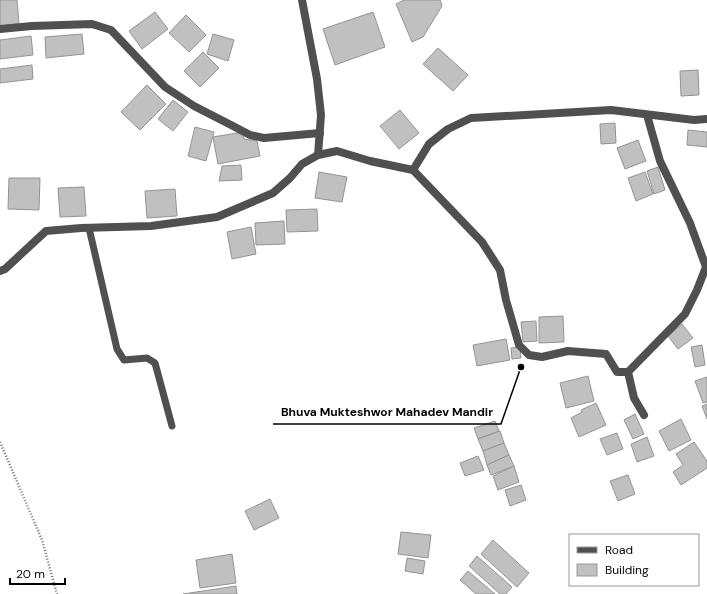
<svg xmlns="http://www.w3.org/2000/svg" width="707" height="594" font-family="'DM Sans',sans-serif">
<rect width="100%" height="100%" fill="#fff"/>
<!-- building -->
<g fill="#c0c0c0" stroke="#949494">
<path d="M 0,0 L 17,0 L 19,24 L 0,26 Z"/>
<path d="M 404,0 L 440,0 L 442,6 L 423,37 L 412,42 L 396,4 Z"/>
<path d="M 155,12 L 168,29 L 142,49 L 129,31 Z"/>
<path d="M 373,12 L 385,47 L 335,65 L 323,29 Z"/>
<path d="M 186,15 L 206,35 L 189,52 L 169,33 Z"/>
<path d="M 82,34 L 84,54 L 46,58 L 45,37 Z"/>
<path d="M 213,34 L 234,40 L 228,61 L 207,54 Z"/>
<path d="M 31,36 L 33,55 L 0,59 L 0,40 Z"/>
<path d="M 438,48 L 468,75 L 453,91 L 423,64 Z"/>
<path d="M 203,52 L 219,68 L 200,87 L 184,71 Z"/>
<path d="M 32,65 L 33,79 L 0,83 L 0,69 Z"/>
<path d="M 698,70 L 699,95 L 681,96 L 680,71 Z"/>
<path d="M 147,85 L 166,104 L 140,130 L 121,112 Z"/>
<path d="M 173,100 L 188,112 L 173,131 L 158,119 Z"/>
<path d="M 400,110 L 419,133 L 399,149 L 380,126 Z"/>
<path d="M 615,123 L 616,143 L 601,144 L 600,124 Z"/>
<path d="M 195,127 L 214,132 L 206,161 L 188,156 Z"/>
<path d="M 688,130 L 707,132 L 707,147 L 687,145 Z"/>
<path d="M 243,132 L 244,139 L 257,141 L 260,156 L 218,164 L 213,137 Z"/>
<path d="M 638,140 L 646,161 L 625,169 L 617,148 Z"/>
<path d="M 241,165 L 242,180 L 219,181 L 222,166 Z"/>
<path d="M 658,167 L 665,190 L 654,194 L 647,171 Z"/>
<path d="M 319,172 L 347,177 L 342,202 L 315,198 Z"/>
<path d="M 645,172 L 653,194 L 636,201 L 628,178 Z"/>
<path d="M 9,178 L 40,178 L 39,210 L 8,209 Z"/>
<path d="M 84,187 L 86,216 L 60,217 L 58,188 Z"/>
<path d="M 175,189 L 177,216 L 147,218 L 145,191 Z"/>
<path d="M 317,209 L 318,231 L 287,232 L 286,210 Z"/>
<path d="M 284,221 L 285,244 L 256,245 L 255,223 Z"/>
<path d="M 251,227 L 256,254 L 232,259 L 227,232 Z"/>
<path d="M 563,316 L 564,342 L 539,343 L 539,317 Z"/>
<path d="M 536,321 L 537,341 L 523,342 L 521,322 Z"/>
<path d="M 682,324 L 693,338 L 678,349 L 668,336 Z"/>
<path d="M 506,339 L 510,360 L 477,366 L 473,345 Z"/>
<path d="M 702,345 L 705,365 L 695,367 L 691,347 Z"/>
<path d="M 520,347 L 521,358 L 512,359 L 511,348 Z"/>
<path d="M 588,376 L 594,401 L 566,408 L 560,383 Z"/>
<path d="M 707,377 L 707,402 L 703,403 L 695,381 Z"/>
<path d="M 596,403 L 606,425 L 579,437 L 571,418 L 582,412 L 581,410 Z"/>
<path d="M 707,404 L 707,419 L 702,406 Z"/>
<path d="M 635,414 L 644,434 L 633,439 L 624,420 Z"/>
<path d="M 681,419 L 691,440 L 669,451 L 659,431 Z"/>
<path d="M 495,421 L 499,431 L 478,439 L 474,428 Z"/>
<path d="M 500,431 L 504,443 L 483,451 L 478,439 Z"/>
<path d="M 617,433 L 623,449 L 607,455 L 600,439 Z"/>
<path d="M 647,437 L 654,456 L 637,462 L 631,444 Z"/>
<path d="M 694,442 L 707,461 L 707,468 L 681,485 L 673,472 L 683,465 L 676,454 Z"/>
<path d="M 504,443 L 509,455 L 487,465 L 483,451 Z"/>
<path d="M 509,455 L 514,466 L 491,475 L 487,465 Z"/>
<path d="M 478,456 L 484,470 L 465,476 L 460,463 Z"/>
<path d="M 514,466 L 519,482 L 498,490 L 493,476 Z"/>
<path d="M 628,475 L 635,494 L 618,501 L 610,481 Z"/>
<path d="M 521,485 L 526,500 L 510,506 L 505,490 Z"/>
<path d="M 270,499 L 279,518 L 254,530 L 245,511 Z"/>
<path d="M 401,532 L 431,535 L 428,558 L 398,554 Z"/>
<path d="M 493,540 L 529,573 L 517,587 L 481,554 Z"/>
<path d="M 232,554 L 236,583 L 200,588 L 196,560 Z"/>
<path d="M 477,556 L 512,587 L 506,594 L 500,594 L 469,566 Z"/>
<path d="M 407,558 L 425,561 L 423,574 L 405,571 Z"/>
<path d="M 468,571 L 495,594 L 476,594 L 460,580 Z"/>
<path d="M 236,586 L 237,594 L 183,594 Z"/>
</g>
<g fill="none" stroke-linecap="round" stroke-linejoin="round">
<!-- path -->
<path stroke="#727272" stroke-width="2.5" stroke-dasharray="1 2" stroke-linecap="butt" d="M 0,442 L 42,540 L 57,594"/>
<!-- service -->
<path stroke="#505050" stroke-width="7" d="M 89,228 L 117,349 L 124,360 L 147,358 L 155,363 L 172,426"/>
<!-- minor -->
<g stroke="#505050" stroke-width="8">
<path d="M 302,0 L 317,79 L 321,115 L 318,155"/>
<path d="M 0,29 L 32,26 L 92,24 L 111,30 L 165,87 L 194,106 L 233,126 L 250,135 L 264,138 L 320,133"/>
<path d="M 413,170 L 482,242 L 500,270 L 506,300 L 519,345 L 529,355 L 542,357 L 568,351 L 606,354 L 617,372 L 628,372"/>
<path d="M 0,271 L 5,269 L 46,231 L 81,228 L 151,226 L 217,217 L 273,193 L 290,178 L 302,164 L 318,155 L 337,151 L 370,161 L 413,170 L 429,144 L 448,129 L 471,118 L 611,110 L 694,120 L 707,119"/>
<path d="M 644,415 L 634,398 L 628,372 L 685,314 L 697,290 L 706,267 L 690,223 L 660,161 L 647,115"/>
</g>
</g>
<!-- callouts -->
<path fill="none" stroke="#000" stroke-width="1.5" d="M521 367L501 424H273"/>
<circle fill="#000" stroke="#fff" stroke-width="1.5" cx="521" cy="367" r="4"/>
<g font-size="12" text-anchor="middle" font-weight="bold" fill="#000" stroke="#fff" stroke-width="3" stroke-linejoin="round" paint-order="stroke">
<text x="387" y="416">Bhuva Mukteshwor Mahadev Mandir</text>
</g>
<!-- legend -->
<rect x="569" y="534" width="130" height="52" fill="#ffffff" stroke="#999999"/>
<rect x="577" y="547" width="20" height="6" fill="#505050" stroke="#999999"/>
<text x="605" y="554" font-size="12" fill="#000000">Road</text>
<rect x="577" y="564" width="20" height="12" fill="#c0c0c0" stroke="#999999"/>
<text x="605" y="574" font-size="12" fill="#000000">Building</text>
<!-- scale -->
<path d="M10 578v6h55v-6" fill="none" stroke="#000000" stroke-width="2"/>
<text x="16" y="578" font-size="12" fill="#000000" stroke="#ffffff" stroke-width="3" paint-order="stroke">20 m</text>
</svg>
